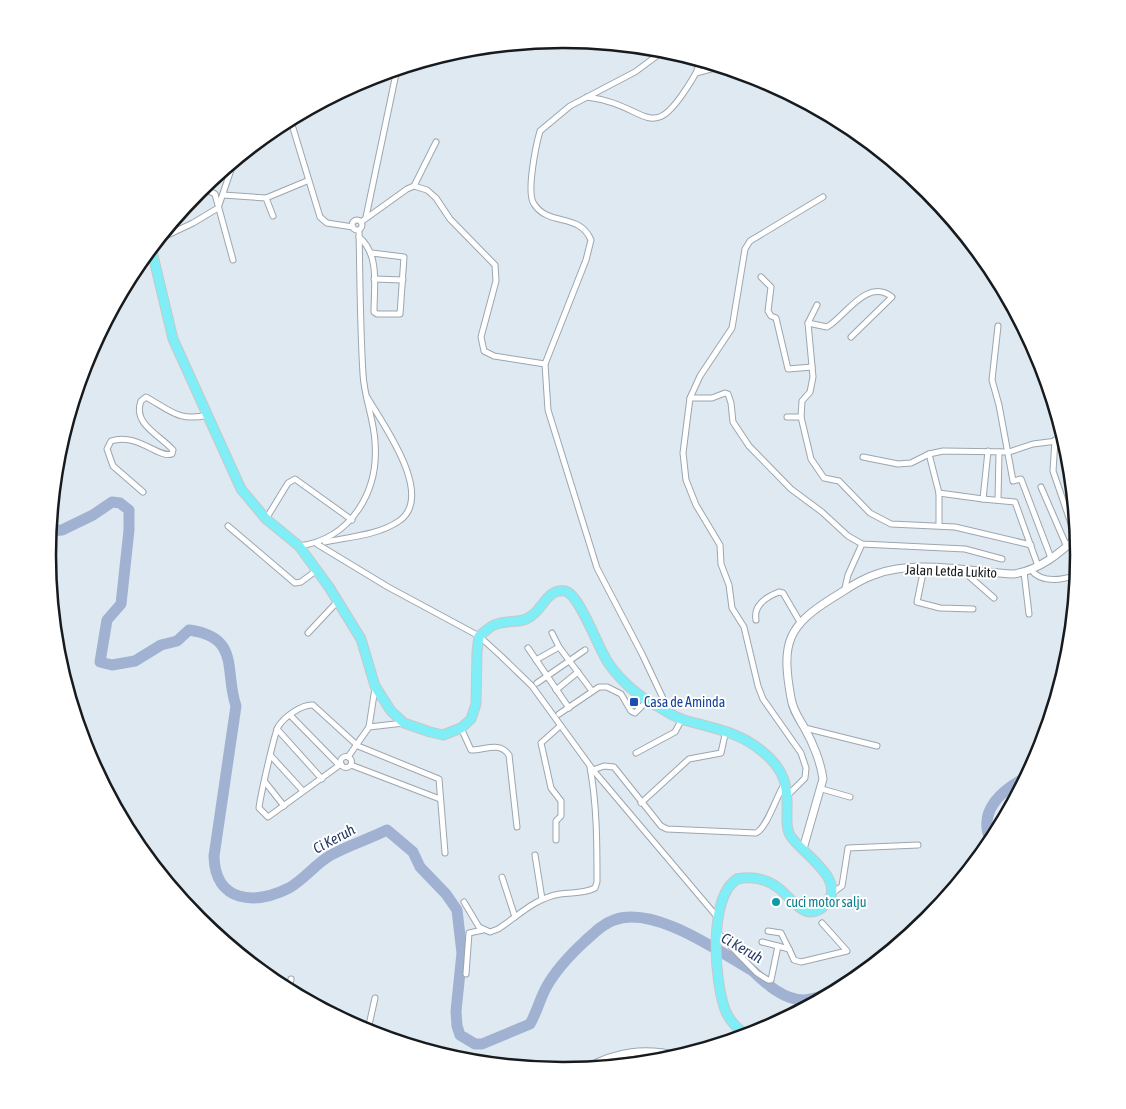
<svg xmlns="http://www.w3.org/2000/svg" width="1126" height="1109" font-family="'Asap Condensed',sans-serif">
<rect width="100%" height="100%" fill="#dfe9f2"/>
<g fill="none" stroke-linecap="round" stroke-linejoin="round">
<!-- river -->
<g stroke="#a1b1d1" stroke-width="11">
<path d="M 50,531 L 62,530 L 93,515 L 112,502 L 120,503 L 129,510 L 129,530 L 121,604 L 107,620 L 100,662 L 112,665 L 135,661 L 161,645 L 177,641 L 189,630 C 241,637 224,671 236,706 L 214,856 C 215,903 255,905 289,888 C 305,879 315,864 331,855 C 349,845 369,839 387,830 L 413,852 L 420,867 L 446,894 L 457,910 L 462,953 L 456,1011 L 457,1026 L 460,1035 L 475,1044 L 482,1044 L 530,1024 C 537,1012 540,998 547,986 C 556,970 570,955 584,942 C 593,934 602,924 614,920 C 654,905 718,951 753,971 C 766,984 784,1000 804,1000 C 811,1000 820,996 827,995"/>
<path d="M 991,842 C 977,811 1001,791 1025,778"/>
</g>
<!-- minor casing -->
<g stroke="#9da6ae" stroke-width="7">
<g id="minor">
<path d="M 666,49 L 635,72 L 570,106 L 540,131 C 536,145 526,193 534,204 C 549,227 579,212 591,240 L 586,260 L 545,364 L 548,410 L 597,568 L 642,654 L 669,711"/>
<path d="M 696,73 L 701,60"/>
<path d="M 587,97 C 652,105 650,152 696,73 L 722,66"/>
<path d="M 293,128 L 320,217 L 327,223 L 353,227"/>
<path d="M 414,186 L 436,142"/>
<path d="M 201,187 L 215,194 L 233,260"/>
<path d="M 223,195 L 266,198 L 273,216"/>
<path d="M 266,198 L 307,181"/>
<path d="M 366,217 L 397,69"/>
<circle cx="357" cy="225" r="5"/>
<path d="M 361,222 L 407,189 L 414,186 L 427,190 L 436,198 L 450,219 L 495,265 L 496,281 L 481,337 L 484,351 L 494,356 L 545,364"/>
<path d="M 359,237 C 380,255 374,286 374,312 L 377,314 L 400,314 L 404,257 L 372,253"/>
<path d="M 157,240 L 193,223 L 218,208 L 234,161"/>
<path d="M 761,277 L 771,287 L 768,311 L 771,316 L 776,318 L 788,369 L 812,367"/>
<path d="M 374,279 L 403,280"/>
<path d="M 808,323 L 827,327 C 845,317 867,277 892,297 L 851,337"/>
<path d="M 998,326 L 992,380 L 999,405 L 1013,481 L 1021,479 L 1051,558"/>
<path d="M 690,398 L 700,376 L 732,328 L 745,249 L 750,241 L 823,197"/>
<path d="M 787,417 L 801,417 L 811,459 L 824,478 L 839,481 L 870,513 L 891,524 L 955,527 L 1031,545"/>
<path d="M 801,417 L 802,401 L 810,392 L 813,377 L 808,323 L 817,305"/>
<path d="M 1055,440 L 1053,471 L 1076,538"/>
<path d="M 929,454 L 939,493 L 939,524"/>
<path d="M 863,457 L 898,464 L 911,463 L 929,454 L 943,451 L 1009,452 L 1033,444 L 1065,440"/>
<path d="M 1041,487 L 1067,547"/>
<path d="M 143,492 L 113,466 L 107,449 L 111,441 C 137,432 159,459 172,454 L 173,450 C 160,435 132,424 141,401 L 146,397 C 171,411 179,422 208,415"/>
<path d="M 939,493 L 983,499 L 988,451"/>
<path d="M 983,499 L 1015,502 L 1038,566"/>
<path d="M 998,500 L 999,452"/>
<path d="M 266,519 L 288,483 L 295,479 L 352,520"/>
<path d="M 228,526 L 295,583 L 301,582 L 317,570"/>
<path d="M 325,542 C 349,537 379,535 399,521 C 436,496 382,423 367,397"/>
<path d="M 317,544 L 388,587 L 479,636 L 501,656 L 532,686 L 593,770 L 719,919"/>
<path d="M 299,546 C 351,539 379,492 375,442 C 374,419 364,397 363,374 C 360,326 360,278 359,230"/>
<path d="M 924,568 L 917,602 L 940,608 L 973,609"/>
<path d="M 962,570 L 994,598"/>
<path d="M 1031,570 C 1042,584 1062,580 1077,575"/>
<path d="M 1024,572 L 1029,614"/>
<path d="M 845,588 L 848,575 L 862,544"/>
<path d="M 756,620 C 753,605 766,597 779,592 L 783,593 L 800,622"/>
<path d="M 308,633 L 338,601"/>
<path d="M 552,633 L 559,647 L 592,691"/>
<path d="M 528,648 L 569,708"/>
<path d="M 536,660 L 559,647"/>
<path d="M 537,683 L 585,650"/>
<path d="M 556,690 L 578,672"/>
<path d="M 559,714 L 599,687 L 607,687 L 621,694 L 631,711 L 635,713 L 648,700"/>
<path d="M 290,715 L 339,765"/>
<path d="M 369,727 L 375,688"/>
<path d="M 461,728 L 471,750 C 486,750 499,741 509,755 L 517,827"/>
<path d="M 805,728 L 877,746"/>
<path d="M 277,729 L 322,779"/>
<path d="M 636,753 L 675,732 L 682,719"/>
<path d="M 271,756 L 303,791"/>
<circle cx="346" cy="762" r="5.5"/>
<path d="M 348,757 L 369,727 L 404,723"/>
<path d="M 341,764 L 268,817 L 259,808 C 260,798 274,735 278,727 C 284,717 302,704 313,705 L 358,746 L 439,779 L 445,853"/>
<path d="M 351,765 L 440,799"/>
<path d="M 593,770 L 604,766 L 614,767 L 661,826 L 667,829 L 756,833 C 767,828 776,797 784,785"/>
<path d="M 265,782 L 284,806"/>
<path d="M 822,789 L 850,797"/>
<path d="M 788,795 L 805,778 L 806,768 L 801,753 L 763,699 L 758,686 L 744,627 L 732,608 L 729,585 L 721,564 L 720,545 L 696,505 L 686,480 L 683,453 L 690,398 L 712,398 L 725,393 L 728,394 L 731,403 L 733,422 L 749,446 L 791,489 L 822,512 L 848,536 L 862,544 L 965,549 L 1002,559"/>
<path d="M 641,803 L 689,759 L 721,753 L 726,730"/>
<path d="M 556,840 L 556,821 L 561,816 L 561,801 L 551,788 L 541,743 L 560,726"/>
<path d="M 535,855 L 542,899"/>
<path d="M 502,877 L 515,917"/>
<path d="M 831,894 L 842,886 L 848,848 L 918,845"/>
<path d="M 464,902 L 479,927 L 490,932 L 498,929 C 518,916 535,898 560,894 C 572,892 583,894 595,888 L 597,882 C 597,843 597,805 590,767"/>
<path d="M 768,931 L 781,933 L 789,949"/>
<path d="M 718,933 L 757,973 L 768,980 L 771,980 L 778,946"/>
<path d="M 762,942 L 789,949 L 794,960 L 801,962 L 847,951 L 822,923"/>
<path d="M 466,974 L 469,933 L 483,930"/>
<path d="M 289,990 L 291,979"/>
<path d="M 360,1028 L 369,1025 L 375,998"/>
</g>
</g>
<!-- tertiary casing -->
<g stroke="#9da6ae" stroke-width="9">
<g id="tertiary">
<path d="M 803,849 L 823,779 C 821,763 813,743 805,729 C 799,718 793,711 791,698 C 781,643 787,626 834,597 C 847,589 859,580 874,575 C 915,559 971,572 1014,574 C 1039,570 1059,554 1077,537"/>
<path d="M 587,1068 C 617,1051 645,1048 679,1056"/>
</g>
</g>
<!-- trunk casing -->
<g stroke="#c7c8c9" stroke-width="11">
<path id="trunk" d="M 151,247 L 173,339 L 241,489 L 266,519 L 299,546 L 329,587 L 361,639 L 375,686 L 391,711 L 404,723 L 430,732 L 443,735 L 461,728 L 471,719 L 476,704 L 477,652 L 479,636 C 484,633 489,627 494,625 C 512,617 524,629 541,606 C 547,598 553,589 565,591 C 580,594 598,649 609,664 C 621,681 639,697 657,706 C 666,711 674,717 684,720 C 713,728 740,732 763,752 C 785,770 788,786 787,812 C 787,820 786,828 790,835 C 799,852 850,880 825,905 C 805,925 792,897 777,887 C 764,878 752,876 737,879 C 708,897 714,983 726,1012 C 730,1021 738,1029 746,1035"/>
</g>
<!-- minor -->
<use href="#minor" stroke="#fff" stroke-width="5"/>
<!-- tertiary -->
<use href="#tertiary" stroke="#fff" stroke-width="7"/>
<!-- trunk -->
<use href="#trunk" stroke="#80eef6" stroke-width="9"/>
</g>
<!-- markers -->
<rect fill="#1a4fb4" stroke="#fff" stroke-width="2" x="629" y="697" width="10" height="10" rx="2.5"/>
<circle fill="#0f9aa8" stroke="#fff" stroke-width="2" cx="776" cy="902" r="5"/>
<g text-anchor="middle" stroke-width="4" stroke-linejoin="round" paint-order="stroke">
<!-- street labels -->
<g font-size="14" fill="#171b1e" stroke="#fff">
<text transform="translate(951 571) rotate(2)" y="5">Jalan Letda Lukito</text>
</g>
<!-- transit labels -->
<g font-size="14" fill="#164399" stroke="#fff" text-anchor="start">
<text x="644" y="707">Casa de Aminda</text>
</g>
<!-- culture labels -->
<g font-size="14" fill="#0d838f" stroke="#fff" text-anchor="start">
<text x="786" y="907">cuci motor salju</text>
</g>
<!-- water labels -->
<g font-size="15" font-style="italic" fill="#253a64" stroke="#fff">
<text transform="translate(334 839) rotate(-28)" y="5">Ci Keruh</text>
<text transform="translate(742 948) rotate(30)" y="5">Ci Keruh</text>
</g>
</g>
<!-- crop -->
<path d="M0 0H1126V1109H0ZM56 555a507 507 0 1 1 1014 0a507 507 0 1 1-1014 0Z" fill="#fff" fill-rule="evenodd"/>
<path fill="none" stroke="#171b1e" stroke-width="2.5" d="M56 555a507 507 0 1 1 1014 0a507 507 0 1 1-1014 0Z"/>
</svg>
